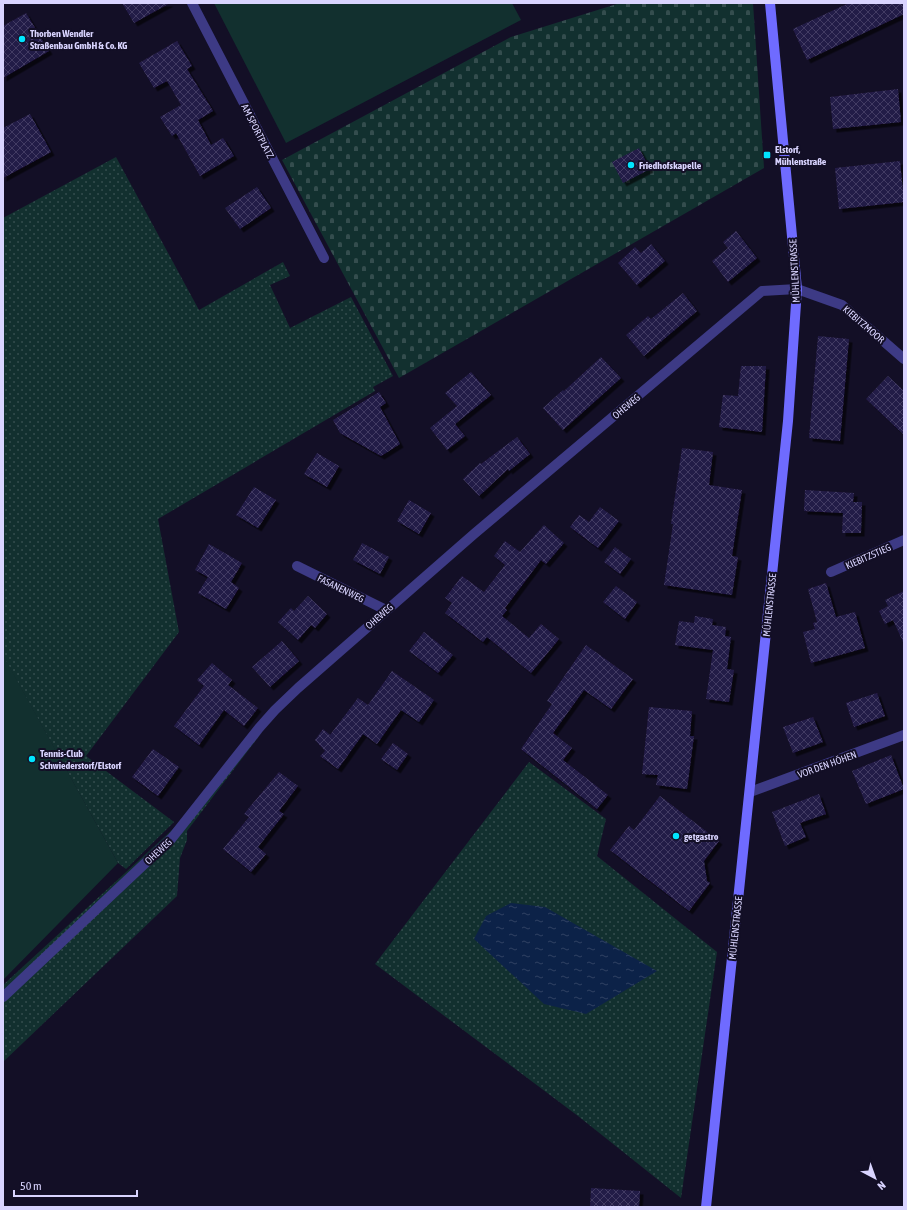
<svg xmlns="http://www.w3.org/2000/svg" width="907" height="1210" font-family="'Asap Condensed',sans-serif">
<defs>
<pattern id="grass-dots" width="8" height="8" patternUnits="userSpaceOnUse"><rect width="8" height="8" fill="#12302f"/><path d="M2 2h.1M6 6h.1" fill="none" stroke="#344d4e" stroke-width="1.8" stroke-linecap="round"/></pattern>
<pattern id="cemetery-stones" width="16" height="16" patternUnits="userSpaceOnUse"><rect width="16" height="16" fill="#12302f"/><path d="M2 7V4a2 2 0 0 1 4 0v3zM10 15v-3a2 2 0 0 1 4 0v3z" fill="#344d4e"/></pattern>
<pattern id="water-ripples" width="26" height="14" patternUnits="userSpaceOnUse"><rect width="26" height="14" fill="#0c2248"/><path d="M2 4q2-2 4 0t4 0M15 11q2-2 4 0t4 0" fill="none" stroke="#2f4163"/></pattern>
<pattern id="building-cross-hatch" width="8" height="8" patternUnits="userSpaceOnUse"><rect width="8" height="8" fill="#241b47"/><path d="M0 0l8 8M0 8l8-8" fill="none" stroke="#433b63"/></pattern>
<filter id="shadow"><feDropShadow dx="3.5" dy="3.5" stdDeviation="0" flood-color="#0009"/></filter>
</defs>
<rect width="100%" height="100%" fill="#130f26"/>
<!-- grass -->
<g fill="url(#grass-dots)">
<path d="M 116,157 L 199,310 L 283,262 L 290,276 L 270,285 L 290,328 L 351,297 L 393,376 L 373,387 L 375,391 L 158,519 L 179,632 L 86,756 L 174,822 L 126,869 L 118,863 L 3,656 L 3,218 Z"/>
<path d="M 263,731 L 187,831 L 187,840 L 180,858 L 177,896 L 3,1062 L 3,985 L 198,806 Z"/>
<path d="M 529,762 L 606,819 L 597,856 L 717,952 L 681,1198 L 578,1116 L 375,964 Z"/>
</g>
<!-- cemetery -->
<path fill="url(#cemetery-stones)" d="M 620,3 L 753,3 L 764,168 L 399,378 L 282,160 L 511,37 Z"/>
<!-- pitch -->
<g fill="#12302f">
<path d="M 214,3 L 512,3 L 521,20 L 286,143 Z"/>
<path d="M 3,655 L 118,863 L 3,980 Z"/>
</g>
<!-- water -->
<path fill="url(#water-ripples)" d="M 511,903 L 545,907 L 657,971 L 586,1014 L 544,1004 L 474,939 L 486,916 Z"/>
<!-- building -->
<g fill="url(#building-cross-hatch)" filter="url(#shadow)">
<path d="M 122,3 L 170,3 L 134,23 Z"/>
<path d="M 849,3 L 904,3 L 904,14 L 807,60 L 793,29 Z"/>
<path d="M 26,13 L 49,51 L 3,78 L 3,26 Z"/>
<path d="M 177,41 L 192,66 L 187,69 L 213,111 L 198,120 L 211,145 L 223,138 L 234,156 L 200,176 L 176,133 L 172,136 L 160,117 L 181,105 L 167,81 L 154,88 L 139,63 Z"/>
<path d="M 898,89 L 901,122 L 833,129 L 830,97 Z"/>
<path d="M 30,114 L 51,152 L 3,178 L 3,128 Z"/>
<path d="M 639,148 L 650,169 L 623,183 L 612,162 Z"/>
<path d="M 900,161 L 904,202 L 839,209 L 835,168 Z"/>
<path d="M 257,187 L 271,208 L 240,229 L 225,208 Z"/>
<path d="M 736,231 L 757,258 L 728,282 L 712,261 L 728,248 L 723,242 Z"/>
<path d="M 651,244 L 665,261 L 637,285 L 618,263 L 635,247 L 641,253 Z"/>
<path d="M 683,293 L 697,311 L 644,356 L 626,335 L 648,316 L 651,319 Z"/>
<path d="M 818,336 L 849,339 L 840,441 L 809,438 Z"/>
<path d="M 601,357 L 621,378 L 563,430 L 543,408 L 563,390 L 564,391 Z"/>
<path d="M 741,366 L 766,366 L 762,432 L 719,427 L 723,395 L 738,396 Z"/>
<path d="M 471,372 L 491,395 L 455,424 L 465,436 L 447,450 L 430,428 L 457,406 L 445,393 Z"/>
<path d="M 888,376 L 904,391 L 904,435 L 866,399 Z"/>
<path d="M 379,392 L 386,403 L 380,407 L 400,444 L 381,456 L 340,433 L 333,420 Z"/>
<path d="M 517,437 L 530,454 L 509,471 L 508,469 L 479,496 L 463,479 L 480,463 L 481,464 Z"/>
<path d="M 682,448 L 713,452 L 709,485 L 742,490 L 732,556 L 738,557 L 732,595 L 664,585 L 673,524 L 671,524 Z"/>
<path d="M 317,453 L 339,466 L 327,487 L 304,474 Z"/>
<path d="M 254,487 L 276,500 L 258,528 L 236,515 Z"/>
<path d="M 805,490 L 854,493 L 853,502 L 862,502 L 861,533 L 842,533 L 843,513 L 804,511 Z"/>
<path d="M 409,500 L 431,513 L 419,534 L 397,521 Z"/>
<path d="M 600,507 L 619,521 L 598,548 L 570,527 L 579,515 L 589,522 Z"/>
<path d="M 544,525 L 564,543 L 546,564 L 541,560 L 505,608 L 507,610 L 502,616 L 529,638 L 541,624 L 559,639 L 531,673 L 487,637 L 483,642 L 445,613 L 452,603 L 445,598 L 462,576 L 484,592 L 505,565 L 494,556 L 505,541 L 520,552 Z"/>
<path d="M 362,543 L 389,557 L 380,574 L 353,560 Z"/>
<path d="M 209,544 L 242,563 L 231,582 L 239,588 L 226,609 L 198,593 L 208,577 L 195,570 Z"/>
<path d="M 615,547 L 631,559 L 620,574 L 604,562 Z"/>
<path d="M 826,583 L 836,617 L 855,612 L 865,648 L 811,663 L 803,632 L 815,629 L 813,623 L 817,622 L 808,589 Z"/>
<path d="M 616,586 L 637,602 L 625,619 L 603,602 Z"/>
<path d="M 904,591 L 904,644 L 893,620 L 885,624 L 879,611 L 888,606 L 885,600 Z"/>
<path d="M 308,596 L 327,614 L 315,628 L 311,625 L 298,640 L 278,622 L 291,608 L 294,611 Z"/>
<path d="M 695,616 L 713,619 L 712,625 L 726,627 L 725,636 L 731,637 L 727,669 L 734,670 L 729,702 L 706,699 L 713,650 L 675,645 L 679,621 L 694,623 Z"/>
<path d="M 424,632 L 453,655 L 438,673 L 409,651 Z"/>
<path d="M 282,641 L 299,661 L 270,687 L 252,667 Z"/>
<path d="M 586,645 L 633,679 L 611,709 L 584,690 L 553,733 L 572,748 L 563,760 L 608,795 L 597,809 L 521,749 L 552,704 L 547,701 Z"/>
<path d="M 212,663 L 232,680 L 228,685 L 258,708 L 244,726 L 224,710 L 199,745 L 174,726 L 204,686 L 197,680 Z"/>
<path d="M 392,671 L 434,700 L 419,722 L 401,710 L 377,744 L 363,734 L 338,769 L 320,756 L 325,751 L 315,740 L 323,729 L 330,735 L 358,698 L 368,705 Z"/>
<path d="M 877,693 L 885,716 L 854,727 L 846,703 Z"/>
<path d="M 649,707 L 692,711 L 690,736 L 694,736 L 687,789 L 656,785 L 658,775 L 642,774 Z"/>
<path d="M 813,717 L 823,742 L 793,753 L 783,727 Z"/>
<path d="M 393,743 L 408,754 L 397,770 L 381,759 Z"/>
<path d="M 153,749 L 179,767 L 158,796 L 132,777 Z"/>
<path d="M 891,755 L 904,789 L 866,804 L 852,771 Z"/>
<path d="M 279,772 L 298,786 L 279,811 L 284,814 L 258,847 L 266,854 L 251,872 L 223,849 L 249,817 L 244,814 Z"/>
<path d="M 819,794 L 826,814 L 800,823 L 806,837 L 785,846 L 772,812 Z"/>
<path d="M 660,796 L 719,841 L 704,861 L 707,881 L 710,883 L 689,911 L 610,850 L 629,826 L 634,830 Z"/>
<path d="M 591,1188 L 640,1191 L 639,1207 L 590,1207 Z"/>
</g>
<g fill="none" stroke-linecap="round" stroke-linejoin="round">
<!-- street -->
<g stroke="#3d3a85" stroke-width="10">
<path d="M 192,3 L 324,258"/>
<path d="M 297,566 L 386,610"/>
<path d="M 831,572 L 904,540"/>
<path d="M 750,792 L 904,735"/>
<path d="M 3,997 L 172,838 L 259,728 L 275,710 L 298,688 L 474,534 L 762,291 L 797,289 L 842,305 L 904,359"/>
</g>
<!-- secondary -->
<path stroke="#6f6bff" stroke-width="10" d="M 706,1207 L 788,421 L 797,289 L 770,3"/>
</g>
<!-- markers -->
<g fill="#00e5ff" stroke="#130f26" stroke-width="1.5">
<circle cx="22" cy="39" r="4"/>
<rect x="763" y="151" width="8" height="8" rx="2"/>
<circle cx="631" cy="165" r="4"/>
<circle cx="32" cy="759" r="4"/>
<circle cx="676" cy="836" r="4"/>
</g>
<g text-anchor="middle" stroke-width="4" stroke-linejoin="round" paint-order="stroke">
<!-- poi labels -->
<g font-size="10" font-weight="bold" fill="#d9d4ff" stroke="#130f26" text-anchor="start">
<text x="30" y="37">Thorben Wendler<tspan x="30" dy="12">Straßenbau GmbH &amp; Co. KG</tspan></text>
<text x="775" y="153">Elstorf,<tspan x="775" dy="12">Mühlenstraße</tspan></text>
<text x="639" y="169">Friedhofskapelle</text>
<text x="40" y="757">Tennis-Club<tspan x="40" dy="12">Schwiederstorf/Elstorf</tspan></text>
<text x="684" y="840">getgastro</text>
</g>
<!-- street labels -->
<g font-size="10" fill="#d9d4ff" stroke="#130f26">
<text transform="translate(258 131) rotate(63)" y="4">AM SPORTPLATZ</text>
<text transform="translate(794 271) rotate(-93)" y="4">MÜHLENSTRASSE</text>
<text transform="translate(864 324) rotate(41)" y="4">KIEBITZMOOR</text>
<text transform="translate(626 406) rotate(-40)" y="4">OHEWEG</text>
<text transform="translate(868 556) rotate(-24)" y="4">KIEBITZSTIEG</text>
<text transform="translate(341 588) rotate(26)" y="4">FASANENWEG</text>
<text transform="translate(769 605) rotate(-84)" y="4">MÜHLENSTRASSE</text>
<text transform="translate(379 616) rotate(-41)" y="4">OHEWEG</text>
<text transform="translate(827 764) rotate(-20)" y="4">VOR DEN HÖHEN</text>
<text transform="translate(158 851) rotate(-43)" y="4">OHEWEG</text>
<text transform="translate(735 928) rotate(-84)" y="4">MÜHLENSTRASSE</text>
</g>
</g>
<!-- border -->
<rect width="907" height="1210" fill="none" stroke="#d9d4ff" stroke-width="8"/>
<!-- north arrow -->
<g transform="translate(875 1178) rotate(139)" stroke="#130f26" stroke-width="3" paint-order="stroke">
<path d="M0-3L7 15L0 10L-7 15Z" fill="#d9d4ff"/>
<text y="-6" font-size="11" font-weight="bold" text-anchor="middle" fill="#d9d4ff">N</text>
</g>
<!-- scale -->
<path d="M14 1190v6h123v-6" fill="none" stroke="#d9d4ff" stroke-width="2"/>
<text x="20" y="1190" font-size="12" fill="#d9d4ff" stroke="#130f26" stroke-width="3" paint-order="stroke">50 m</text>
</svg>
